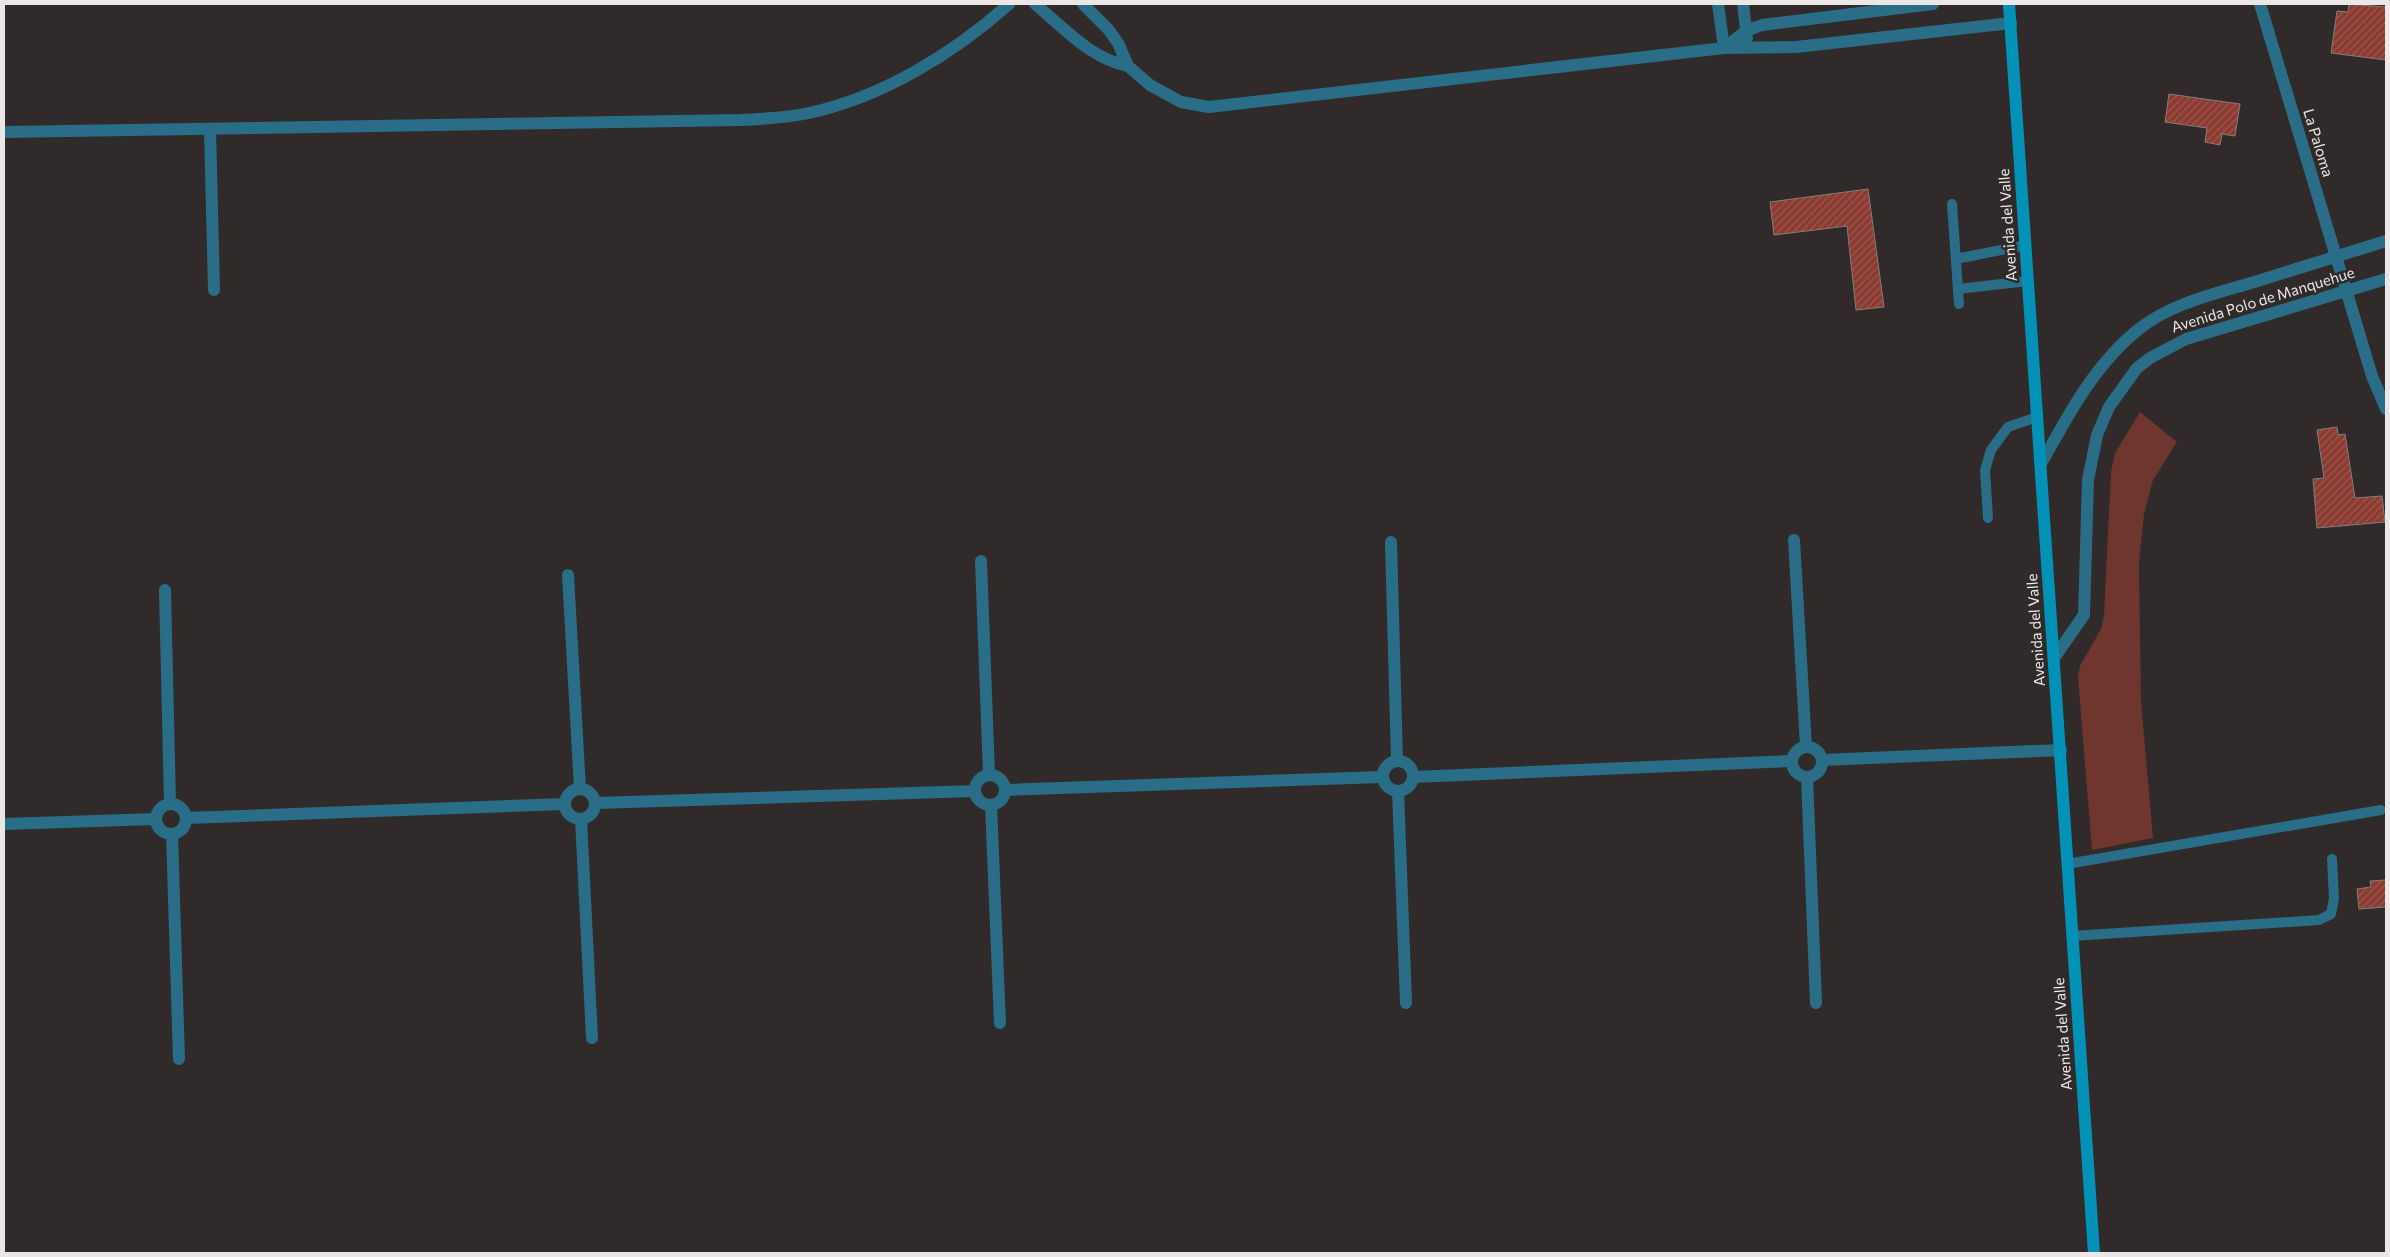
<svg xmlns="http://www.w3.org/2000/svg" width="2390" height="1257" font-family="Commissioner,sans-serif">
<defs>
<pattern id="building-hatch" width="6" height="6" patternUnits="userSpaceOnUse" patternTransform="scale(1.25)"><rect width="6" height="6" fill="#8b3b31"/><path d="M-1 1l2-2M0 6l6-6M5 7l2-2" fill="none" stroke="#9c574f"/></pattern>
</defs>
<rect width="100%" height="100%" fill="#302b2a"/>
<!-- grass -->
<path fill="#6e362e" d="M 2140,412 L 2177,442 L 2153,480 L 2144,514 L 2139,562 L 2141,702 L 2153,838 L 2092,850 L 2078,677 L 2080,666 L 2101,629 L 2104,615 L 2111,472 L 2115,453 Z"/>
<!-- building -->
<g fill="url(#building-hatch)" stroke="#837e7d">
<path d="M 2349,4 L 2386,7 L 2386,60 L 2331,53 L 2337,11 L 2348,12 Z"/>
<path d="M 2169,94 L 2240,104 L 2235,136 L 2222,134 L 2220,145 L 2205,142 L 2207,128 L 2165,122 Z"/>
<path d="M 1868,189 L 1884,307 L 1856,310 L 1847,226 L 1774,235 L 1770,202 Z"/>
<path d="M 2337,427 L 2338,435 L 2345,434 L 2355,498 L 2382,496 L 2385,522 L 2317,528 L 2313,479 L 2324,478 L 2317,430 Z"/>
<path d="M 2386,880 L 2386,907 L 2359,909 L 2357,889 L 2371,887 L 2370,881 Z"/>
</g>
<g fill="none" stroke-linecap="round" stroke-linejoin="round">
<!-- lane -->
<g stroke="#2a6d86" stroke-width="10">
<path d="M 1952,204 L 1959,304"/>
<path d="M 1956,259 L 2026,245"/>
<path d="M 1958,289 L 2028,281"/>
<path d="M 1988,518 L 1985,470 L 1991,450 L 2008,427 L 2037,417"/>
<path d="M 2067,864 L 2381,810"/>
<path d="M 2072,936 L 2319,920 L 2331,914 L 2334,899 L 2332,859"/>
</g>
<!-- street -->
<g stroke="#2a6d86" stroke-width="12">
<path d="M 1035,4 C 1064,28 1091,59 1128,66"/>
<path d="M 1083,4 L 1108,29 L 1118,43 L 1128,66 L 1150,85 L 1181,102 L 1209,107 L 1724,48 L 1796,47 L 2011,23"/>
<path d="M 1718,4 L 1724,48"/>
<path d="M 1743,4 L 1747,38"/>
<path d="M 2260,4 L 2372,376 L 2386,409"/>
<path d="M 1724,48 L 1746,31 L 1762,25 L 1933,4"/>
<path d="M 210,129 L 214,290"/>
<path d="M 4,132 L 740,120 C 763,119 786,118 809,113 C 883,97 954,53 1009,4"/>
<path d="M 2041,464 C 2068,415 2095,364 2139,329 C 2170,304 2214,294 2251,283 C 2296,269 2341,255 2386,241"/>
<path d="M 1794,540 L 1806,746"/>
<path d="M 1391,542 L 1397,761"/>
<path d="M 981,561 L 989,774"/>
<path d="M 568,575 L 580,789"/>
<path d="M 165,590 L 170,803"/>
<path d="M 2054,658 L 2084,615 L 2088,480 L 2097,435 L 2109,407 L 2137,368 L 2150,358 L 2186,339 L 2386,279"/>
<circle cx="1807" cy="762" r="15"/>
<path d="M 1822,760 L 2061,750"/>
<circle cx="1398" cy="776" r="15"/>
<circle cx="990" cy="790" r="15"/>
<path d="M 1413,777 L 1791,761"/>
<path d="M 1807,777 L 1816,1003"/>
<circle cx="580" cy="804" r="15"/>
<path d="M 1005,790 L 1382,777"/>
<path d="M 1398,791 L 1406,1003"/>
<path d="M 596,803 L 975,791"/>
<circle cx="171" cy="819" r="15"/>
<path d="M 991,805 L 1000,1023"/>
<path d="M 186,818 L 565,804"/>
<path d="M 581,819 L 592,1038"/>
<path d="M 4,824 L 156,819"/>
<path d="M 172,834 L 179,1059"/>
</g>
<!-- secondary -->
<path stroke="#0391b8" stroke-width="12" d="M 2009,4 L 2094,1253"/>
</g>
<g text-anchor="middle" stroke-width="5" stroke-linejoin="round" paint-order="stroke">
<!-- street labels -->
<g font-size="15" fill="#eae7e6" stroke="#302b2a">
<text transform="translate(2318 143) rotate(73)" y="5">La Paloma</text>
<text transform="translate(2008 225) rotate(-94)" y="5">Avenida del Valle</text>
<text transform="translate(2263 300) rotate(-17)" y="5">Avenida Polo de Manquehue</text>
<text transform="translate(2036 630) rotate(-94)" y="5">Avenida del Valle</text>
<text transform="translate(2063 1034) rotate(-94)" y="5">Avenida del Valle</text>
</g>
</g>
<!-- border -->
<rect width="2390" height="1257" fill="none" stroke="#eae7e6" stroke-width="10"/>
</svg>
